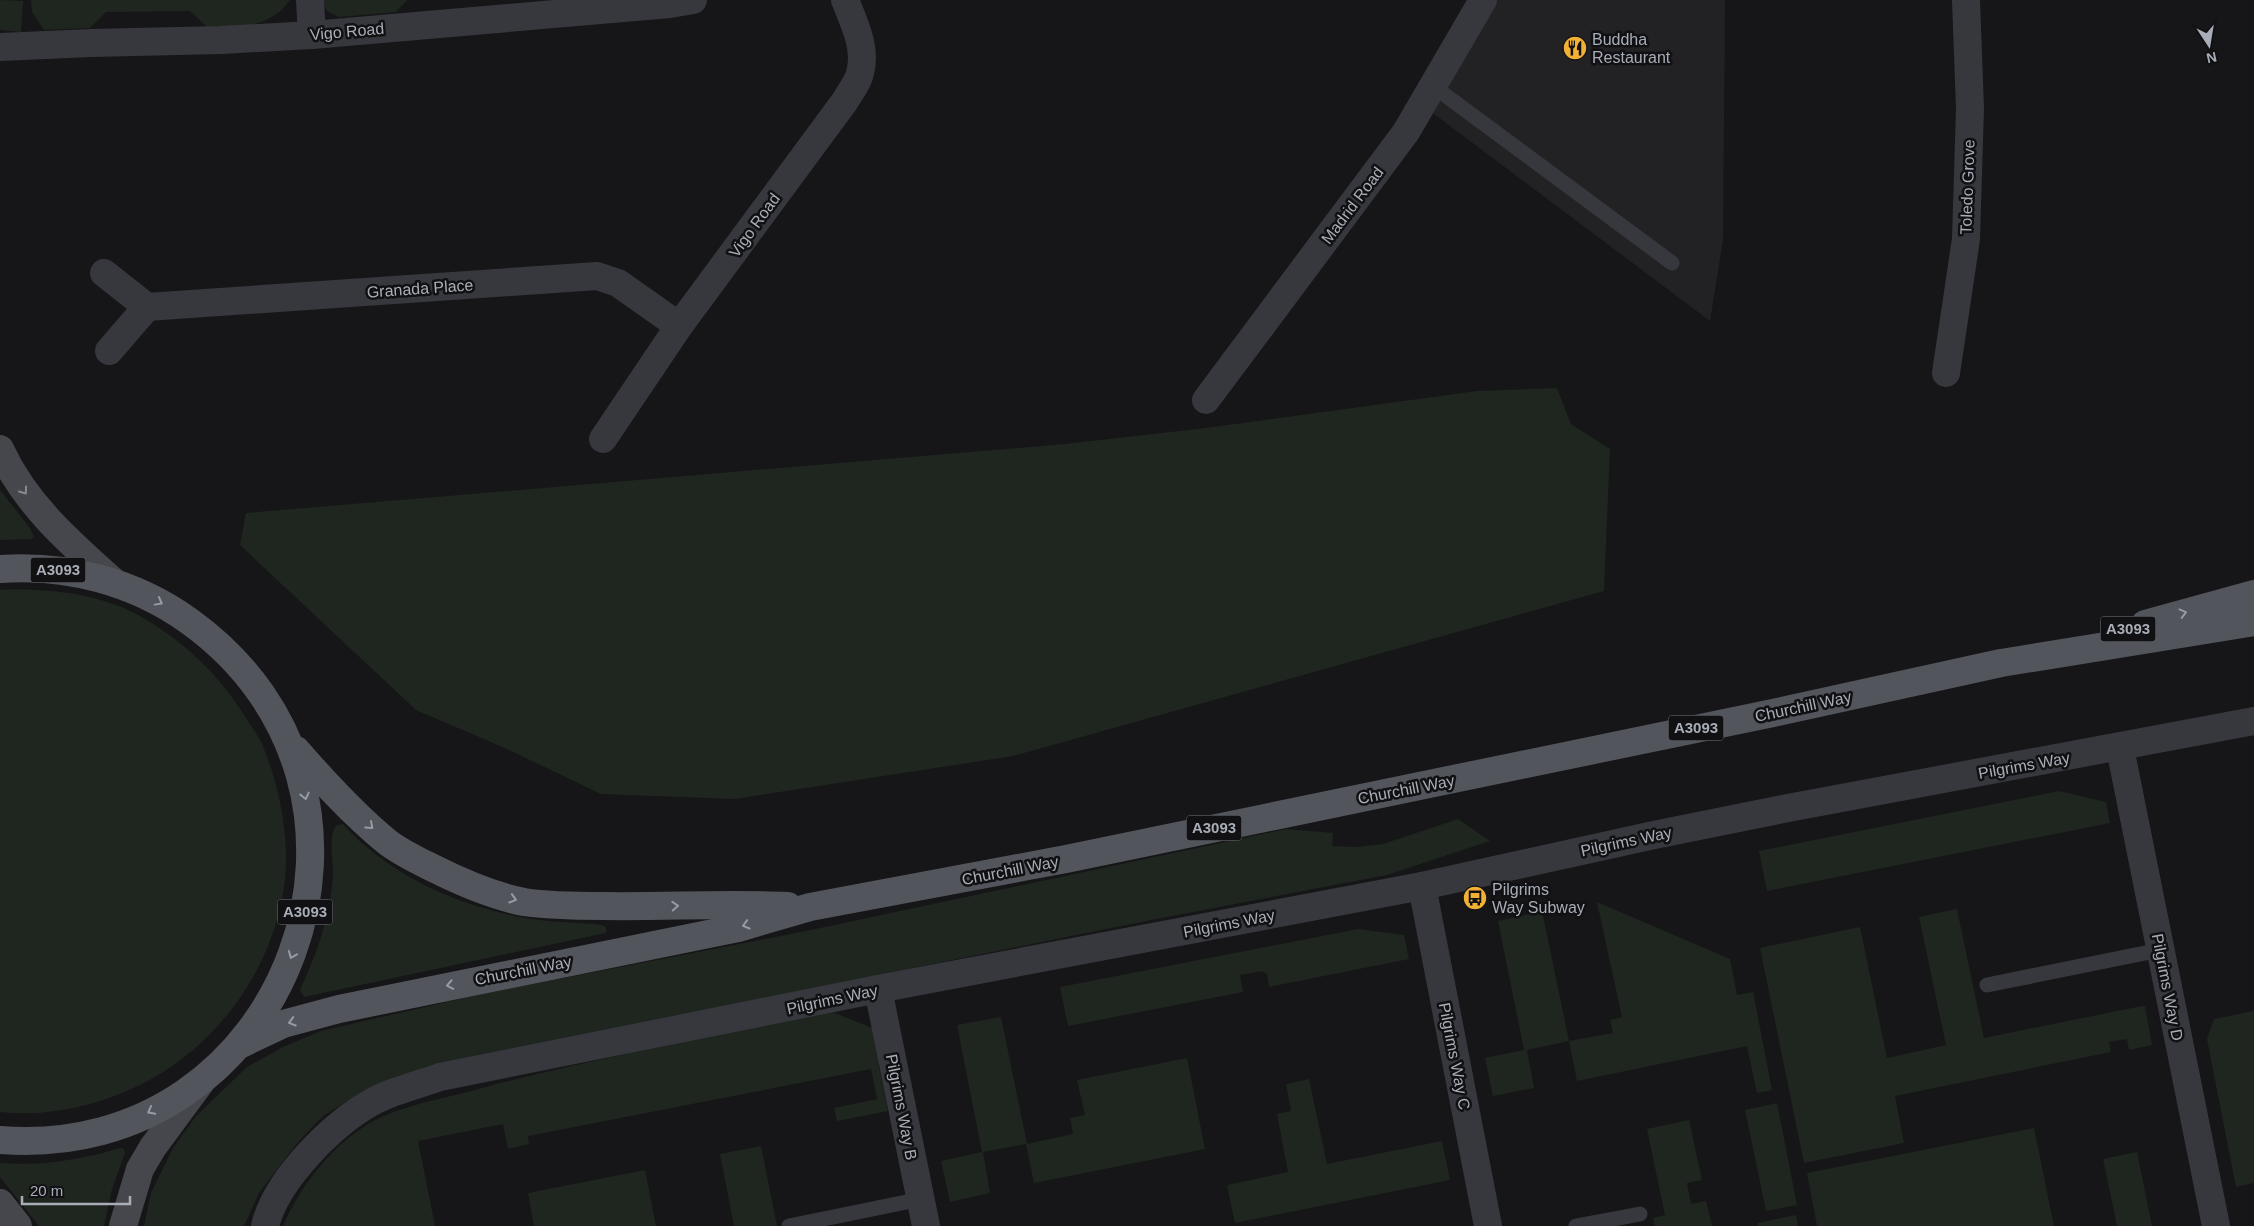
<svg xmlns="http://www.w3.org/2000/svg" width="2254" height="1226" font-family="Arial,sans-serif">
<rect width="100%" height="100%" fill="#161618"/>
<!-- built -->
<path fill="#222225" d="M 1483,0 L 1725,0 L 1723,240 L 1710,321 L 1422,105 Z"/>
<!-- green -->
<g fill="#1e261f">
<path d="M 0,0 L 23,1 L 21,32 L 0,30 Z"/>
<path d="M 31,0 L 290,0 C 268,30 240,26 207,27 L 190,11 L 106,12 L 90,28 L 44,30 L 32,12 Z"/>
<path d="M 322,0 L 407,0 L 396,12 L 339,17 L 327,11 Z"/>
<path d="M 1557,388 L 1571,424 L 1610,449 L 1604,591 L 1013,756 L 735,799 L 601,794 L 505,748 L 416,710 L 240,545 L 246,513 L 1065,444 L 1206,428 L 1477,391 Z"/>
<path d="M 0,490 L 30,528 L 34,537 L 31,539 L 0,540 Z"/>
<path d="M 0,590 C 44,588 97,593 136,614 C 182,639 219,674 246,718 C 251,726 258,735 262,744 C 276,777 284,813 286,850 C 289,941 233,1032 155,1077 C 109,1103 53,1118 0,1112 Z"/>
<path d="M 2059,791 L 2106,802 L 2110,823 L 1767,891 L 1759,851 Z"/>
<path d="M 1458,819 L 1490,841 L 1387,875 L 1146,921 L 472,1057 L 359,1094 L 323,1116 L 298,1142 L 259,1193 L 244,1226 L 144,1226 L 151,1193 L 173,1148 L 196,1116 L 247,1067 L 283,1047 L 321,1031 L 486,993 L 806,931 L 1286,829 L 1333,833 L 1332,846 L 1355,847 L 1383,844 Z"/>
<path d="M 343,824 C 392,879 469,911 540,920 C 561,923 581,922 602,925 L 606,927 L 606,933 L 304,997 L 300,990 C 317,953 331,915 333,874 C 333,861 328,833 337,825 Z"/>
<path d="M 1597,902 L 1730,959 L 1737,995 L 1753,992 L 1772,1090 L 1757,1093 L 1747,1046 L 1577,1081 L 1569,1041 L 1527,1050 L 1534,1088 L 1493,1096 L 1485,1058 L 1524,1050 L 1498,921 L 1542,911 L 1569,1041 L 1613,1033 L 1610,1020 L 1622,1017 Z"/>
<path d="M 1957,909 L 1984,1038 L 2142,1006 L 2145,1006 L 2152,1045 L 2129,1050 L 2127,1039 L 2109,1042 L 2111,1052 L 1895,1096 L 1904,1143 L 1804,1163 L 1760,948 L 1860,927 L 1887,1058 L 1946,1045 L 1919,917 Z"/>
<path d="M 1358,929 L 1404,935 L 1409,959 L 1269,987 L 1267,974 L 1262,971 L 1240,975 L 1243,992 L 1068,1026 L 1060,987 Z"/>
<path d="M 830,1011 L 877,1030 L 883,1061 L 878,1062 L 888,1111 L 837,1121 L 834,1108 L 877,1099 L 871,1069 L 528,1136 L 529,1144 L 508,1149 L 503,1124 L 418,1141 L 435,1226 L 283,1226 C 301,1185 331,1146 370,1123 C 401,1105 447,1098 482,1088 C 596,1058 714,1036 830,1011 Z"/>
<path d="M 2254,1011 L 2254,1183 L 2236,1187 L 2207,1039 L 2214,1019 Z"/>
<path d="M 1001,1017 L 1027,1144 L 1073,1134 L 1070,1118 L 1085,1115 L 1077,1080 L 1187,1058 L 1205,1149 L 1034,1183 L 1026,1144 L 983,1152 L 990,1193 L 950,1202 L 941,1161 L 982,1152 L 957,1025 Z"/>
<path d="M 1309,1079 L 1327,1164 L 1442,1141 L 1450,1180 L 1235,1223 L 1227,1185 L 1288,1172 L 1277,1114 L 1291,1111 L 1286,1084 Z"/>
<path d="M 1777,1103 L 1797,1205 L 1766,1211 L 1745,1110 Z"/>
<path d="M 1689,1120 L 1702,1180 L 1687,1183 L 1691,1204 L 1706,1201 L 1712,1226 L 1655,1226 L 1653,1218 L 1665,1215 L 1647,1129 Z"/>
<path d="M 2034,1128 L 2054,1226 L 1817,1226 L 1807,1173 Z"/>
<path d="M 761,1146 L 777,1226 L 734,1226 L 720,1154 Z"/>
<path d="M 120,1148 L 124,1149 L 125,1153 L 112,1189 L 104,1226 L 39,1226 L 0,1177 L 0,1163 C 41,1166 81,1160 120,1148 Z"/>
<path d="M 2137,1152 L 2152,1226 L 2117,1226 L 2103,1159 Z"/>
<path d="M 645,1170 L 656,1226 L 534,1226 L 528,1193 Z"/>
<path d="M 1796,1215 L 1798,1226 L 1758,1226 L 1758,1223 Z"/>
</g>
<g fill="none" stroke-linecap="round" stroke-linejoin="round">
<!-- lane -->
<g stroke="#37383d" stroke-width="15">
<path d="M 1433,86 L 1672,263"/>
<path d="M 1987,985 L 2160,950"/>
<path d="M 789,1226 L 921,1199"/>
<path d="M 1576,1226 L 1640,1214"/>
</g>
<!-- street -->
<g stroke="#37383d" stroke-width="28">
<path d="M 310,0 L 312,35"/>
<path d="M 0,47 L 91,43 L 221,40 L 312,35 L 670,4 L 693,0"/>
<path d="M 104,273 L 147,307 L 597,276 L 618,283 L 679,326"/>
<path d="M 109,351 L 147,307"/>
<path d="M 1946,373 L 1966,239 L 1970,108 L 1966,0"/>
<path d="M 1206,400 L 1406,132 L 1483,0"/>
<path d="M 603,439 L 679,326 L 845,101 C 850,92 858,83 860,73 C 867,48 854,23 845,0"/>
<path d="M 2120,748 L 2216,1226"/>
<path d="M 1422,886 L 1488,1226"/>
<path d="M 878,989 L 926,1226"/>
<path d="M 265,1226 C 276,1180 333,1123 374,1101 C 394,1090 419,1085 440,1077 L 878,989 L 1422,886 L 1654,835 L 1788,808 L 2254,721"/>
</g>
<!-- secondary -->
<g stroke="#45474d" stroke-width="28">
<path d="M 0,449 C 25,504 70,543 115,583"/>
<path d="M 0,1203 L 18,1226"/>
<path d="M 123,1226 L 140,1169 L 153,1147 L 201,1082"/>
</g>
<!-- primary -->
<g stroke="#53555c" stroke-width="28">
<path d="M 0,569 C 67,564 135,582 189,621 C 426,791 290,1163 0,1140"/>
<path d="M 2145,624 L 2254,594"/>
<path d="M 296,750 C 324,782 353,814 386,841 C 401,853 419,861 435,869 C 463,883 494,896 524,902 C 550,906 577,906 603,906 C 665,907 727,903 788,906"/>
<path d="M 239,1045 L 283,1024 L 339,1009 L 738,928 L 810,907 L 1066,859 L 1773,713 L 2001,663 L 2254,622"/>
</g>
</g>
<!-- one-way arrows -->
<defs><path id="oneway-chevron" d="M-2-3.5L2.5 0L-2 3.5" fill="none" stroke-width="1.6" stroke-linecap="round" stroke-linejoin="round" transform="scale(1.25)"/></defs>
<use stroke="#858993" href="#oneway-chevron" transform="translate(24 491) rotate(54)"/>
<g stroke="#979ba6">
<use href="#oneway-chevron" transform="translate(159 602) rotate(29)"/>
<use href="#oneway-chevron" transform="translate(2183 613) rotate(-15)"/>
<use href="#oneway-chevron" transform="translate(305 796) rotate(77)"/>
<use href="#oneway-chevron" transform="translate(370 826) rotate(42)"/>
<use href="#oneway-chevron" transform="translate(513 899) rotate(17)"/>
<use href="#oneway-chevron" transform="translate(675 906) rotate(-3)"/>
<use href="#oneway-chevron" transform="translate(746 925) rotate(164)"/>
<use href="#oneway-chevron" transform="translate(292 955) rotate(112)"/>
<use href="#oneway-chevron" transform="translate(450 985) rotate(169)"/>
<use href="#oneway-chevron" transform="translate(292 1022) rotate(164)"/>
<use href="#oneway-chevron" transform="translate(151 1111) rotate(152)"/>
</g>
<!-- icons -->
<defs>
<g id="restaurant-disc" transform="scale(1.25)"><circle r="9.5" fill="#f2b134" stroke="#111113"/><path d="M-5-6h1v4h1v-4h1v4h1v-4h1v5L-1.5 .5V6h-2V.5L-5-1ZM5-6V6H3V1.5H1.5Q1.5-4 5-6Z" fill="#111"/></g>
<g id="bus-disc" transform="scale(1.25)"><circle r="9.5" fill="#f2b134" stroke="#111113"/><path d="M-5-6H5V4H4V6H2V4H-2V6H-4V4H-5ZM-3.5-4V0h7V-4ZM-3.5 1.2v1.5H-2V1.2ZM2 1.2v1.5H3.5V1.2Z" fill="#111"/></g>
</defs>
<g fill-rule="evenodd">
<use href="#restaurant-disc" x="1575" y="48"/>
<use href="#bus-disc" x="1475" y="898"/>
</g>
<g text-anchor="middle" stroke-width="5" stroke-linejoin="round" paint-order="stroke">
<!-- shield labels -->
<g fill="#111113" stroke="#7b7e86" stroke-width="1">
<rect x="30.5" y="557.5" width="55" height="25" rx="4"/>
<rect x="2100.5" y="616.5" width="55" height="25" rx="4"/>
<rect x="1668.5" y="715.5" width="55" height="25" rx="4"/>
<rect x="1186.5" y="815.5" width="55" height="25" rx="4"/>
<rect x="277.5" y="899.5" width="55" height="25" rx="4"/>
</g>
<g font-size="15" font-weight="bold" fill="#a8adb8">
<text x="58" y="575">A3093</text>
<text x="2128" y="634">A3093</text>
<text x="1696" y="733">A3093</text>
<text x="1214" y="833">A3093</text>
<text x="305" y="917">A3093</text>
</g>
<!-- street labels -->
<g font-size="16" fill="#a8adb8" stroke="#111113">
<text transform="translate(347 31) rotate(-5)" y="6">Vigo Road</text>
<text transform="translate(1967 187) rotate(-88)" y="6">Toledo Grove</text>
<text transform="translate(1352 205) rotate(-53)" y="6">Madrid Road</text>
<text transform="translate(754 225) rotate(-54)" y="6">Vigo Road</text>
<text transform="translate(420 288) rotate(-4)" y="6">Granada Place</text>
<text transform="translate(1803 706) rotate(-12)" y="6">Churchill Way</text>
<text transform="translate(2024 765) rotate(-10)" y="6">Pilgrims Way</text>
<text transform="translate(1406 789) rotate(-11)" y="6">Churchill Way</text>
<text transform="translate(1626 841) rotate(-12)" y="6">Pilgrims Way</text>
<text transform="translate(1010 870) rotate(-11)" y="6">Churchill Way</text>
<text transform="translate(1229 923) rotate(-11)" y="6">Pilgrims Way</text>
<text transform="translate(523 970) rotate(-11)" y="6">Churchill Way</text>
<text transform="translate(2168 987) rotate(79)" y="6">Pilgrims Way D</text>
<text transform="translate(832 999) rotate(-12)" y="6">Pilgrims Way</text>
<text transform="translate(1455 1056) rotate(79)" y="6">Pilgrims Way C</text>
<text transform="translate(902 1107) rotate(79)" y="6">Pilgrims Way B</text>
</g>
<!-- poi labels -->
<g font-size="16" fill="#a8adb8" stroke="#111113" text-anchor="start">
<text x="1592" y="45">Buddha<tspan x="1592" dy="18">Restaurant</tspan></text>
<text x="1492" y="895">Pilgrims<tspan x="1492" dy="18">Way Subway</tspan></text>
</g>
</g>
<!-- north arrow -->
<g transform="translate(2209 45) rotate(168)" stroke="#111113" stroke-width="4" paint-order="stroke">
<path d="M0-4L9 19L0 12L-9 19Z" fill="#a8adb8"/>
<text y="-8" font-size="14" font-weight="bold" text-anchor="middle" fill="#a8adb8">N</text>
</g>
<!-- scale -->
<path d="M22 1196v8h108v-8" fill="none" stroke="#a8adb8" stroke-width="2.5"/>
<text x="30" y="1196" font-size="15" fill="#a8adb8" stroke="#111113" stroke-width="4" paint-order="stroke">20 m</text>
</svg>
